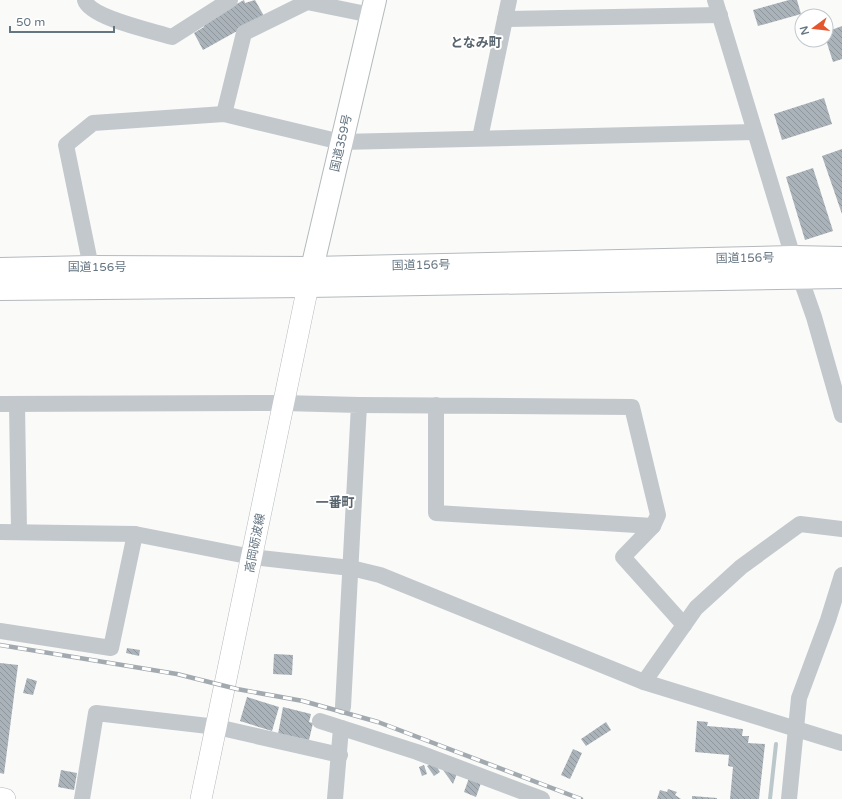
<svg xmlns="http://www.w3.org/2000/svg" width="842" height="799" font-family="'Varela Round','Noto Sans JP',sans-serif">
<defs>
<pattern id="building-back-hatch" width="6" height="6" patternUnits="userSpaceOnUse"><rect width="6" height="6" fill="#aab3b9"/><path d="M-1 5l2 2M0 0l6 6M5-1l2 2" fill="none" stroke="#8e969c"/></pattern>
</defs>
<rect width="100%" height="100%" fill="#fafaf8"/>
<g fill="none" stroke-linecap="round" stroke-linejoin="round">
<!-- stream -->
<path stroke="#bbc7cb" stroke-width="4" d="M 770,799 L 776,744"/>
</g>
<!-- building -->
<g fill="url(#building-back-hatch)">
<path d="M 244,0 L 245,3 L 255,0 L 264,16 L 203,50 L 194,33 L 204,27 L 202,23 Z"/>
<path d="M 789,0 L 797,0 L 801,14 L 758,26 L 753,10 Z"/>
<path d="M 842,26 L 842,59 L 833,62 L 826,40 L 826,32 Z"/>
<path d="M 824,98 L 832,124 L 782,140 L 774,114 Z"/>
<path d="M 842,149 L 842,214 L 822,156 Z"/>
<path d="M 813,168 L 833,231 L 805,240 L 786,177 Z"/>
<path d="M 127,648 L 140,650 L 139,656 L 126,653 Z"/>
<path d="M 274,654 L 293,655 L 292,675 L 273,674 Z"/>
<path d="M 0,663 L 18,665 L 4,774 L 0,773 Z"/>
<path d="M 27,678 L 37,681 L 33,695 L 23,693 Z"/>
<path d="M 247,697 L 279,707 L 272,731 L 240,721 Z"/>
<path d="M 283,707 L 311,714 L 309,722 L 313,723 L 309,740 L 278,734 Z"/>
<path d="M 697,721 L 708,722 L 707,726 L 743,729 L 742,736 L 749,736 L 748,743 L 765,744 L 759,799 L 730,799 L 733,767 L 728,766 L 729,755 L 695,752 Z"/>
<path d="M 606,722 L 611,730 L 586,746 L 581,739 Z"/>
<path d="M 573,749 L 582,753 L 570,779 L 561,775 Z"/>
<path d="M 434,762 L 440,772 L 434,776 L 427,766 Z"/>
<path d="M 424,765 L 427,774 L 422,776 L 419,767 Z"/>
<path d="M 61,770 L 77,773 L 74,790 L 58,787 Z"/>
<path d="M 443,770 L 458,771 L 453,784 Z"/>
<path d="M 469,778 L 481,783 L 476,797 L 464,792 Z"/>
<path d="M 668,789 L 677,792 L 675,795 L 681,799 L 657,799 L 660,790 L 667,792 Z"/>
<path d="M 692,796 L 717,798 L 717,799 L 692,799 Z"/>
</g>
<g fill="none" stroke-linecap="round" stroke-linejoin="round">
<!-- major casing -->
<g stroke="#b5babe" stroke-width="22">
<g id="major">
<path d="M 0,798 L 5,799"/>
<path d="M 201,799 L 308,286"/>
</g>
</g>
<!-- highway casing -->
<g stroke="#b4b9bd" stroke-width="24">
<g id="highway">
<path d="M 0,269 L 91,267 L 312,268 L 793,257 L 842,258"/>
<path d="M 309,281 L 375,0"/>
<path d="M 0,289 L 308,286 L 842,277"/>
</g>
</g>
<!-- minor -->
<g stroke="#c3c8cc" stroke-width="16">
<path d="M 85,0 C 90,18 154,31 172,37 L 230,0"/>
<path d="M 715,0 L 793,257 L 814,317 L 842,415"/>
<path d="M 505,19 L 720,15"/>
<path d="M 224,114 L 244,33 L 307,2 L 371,15"/>
<path d="M 480,138 L 509,0"/>
<path d="M 91,267 L 66,145 L 93,123 L 224,114 L 341,142 L 754,132"/>
<path d="M 0,404 L 283,403 L 359,405 L 343,707"/>
<path d="M 17,404 L 19,531"/>
<path d="M 359,405 L 632,407 L 658,515 L 653,526 L 436,513 L 436,405"/>
<path d="M 653,526 L 623,557 L 684,625"/>
<path d="M 0,532 L 135,534 L 252,557 L 351,568 L 380,575 L 644,682 L 842,743"/>
<path d="M 0,631 L 111,648 L 135,534"/>
<path d="M 644,682 L 696,608 L 741,567 L 800,524 L 842,529"/>
<path d="M 320,721 L 417,752 L 542,799"/>
<path d="M 82,799 L 96,713 L 217,727 L 340,755"/>
<path d="M 335,799 L 341,728"/>
<path d="M 789,799 L 799,698 L 828,620 L 842,575"/>
</g>
<!-- major -->
<use href="#major" stroke="#fff" stroke-width="21"/>
<!-- highway -->
<use href="#highway" stroke="#fff" stroke-width="22"/>
<!-- rail casing -->
<g stroke="#a2aab0" stroke-width="4.5">
<path id="rail" d="M 0,645 L 177,674 L 237,689 L 303,701 L 378,722 L 581,799"/>
</g>
<!-- rail -->
<use href="#rail" stroke="#fff" stroke-width="3" stroke-dasharray="9" stroke-linecap="butt"/>
</g>
<g text-anchor="middle" stroke-width="4" stroke-linejoin="round" paint-order="stroke">
<!-- street labels -->
<g font-size="12" fill="#657683" stroke="#fff">
<text transform="translate(341 143) rotate(-77)" y="4">国道359号</text>
<text transform="translate(745 258) rotate(-1)" y="4">国道156号</text>
<text transform="translate(421 265) rotate(-1)" y="4">国道156号</text>
<text x="97" y="271">国道156号</text>
<text transform="translate(255 543) rotate(-79)" y="4">高岡砺波線</text>
</g>
<!-- neighbourhood labels -->
<g font-size="13" font-weight="bold" fill="#57646e" stroke="#fff">
<text x="476" y="47">となみ町</text>
<text x="335" y="507">一番町</text>
</g>
</g>
<!-- north arrow -->
<g transform="translate(814 28) rotate(255)"><circle r="19" fill="#ffffff" stroke="#c1c8cd"/>
<path d="M0-3L7 15L0 10L-7 15Z" fill="#e4572e"/>
<text y="-6" font-size="11" font-weight="bold" text-anchor="middle" fill="#657683">N</text>
</g>
<!-- scale -->
<path d="M10 26v6h104v-6" fill="none" stroke="#657683" stroke-width="2"/>
<text x="16" y="26" font-size="12" fill="#657683" stroke="#ffffff" stroke-width="3" paint-order="stroke">50 m</text>
</svg>
